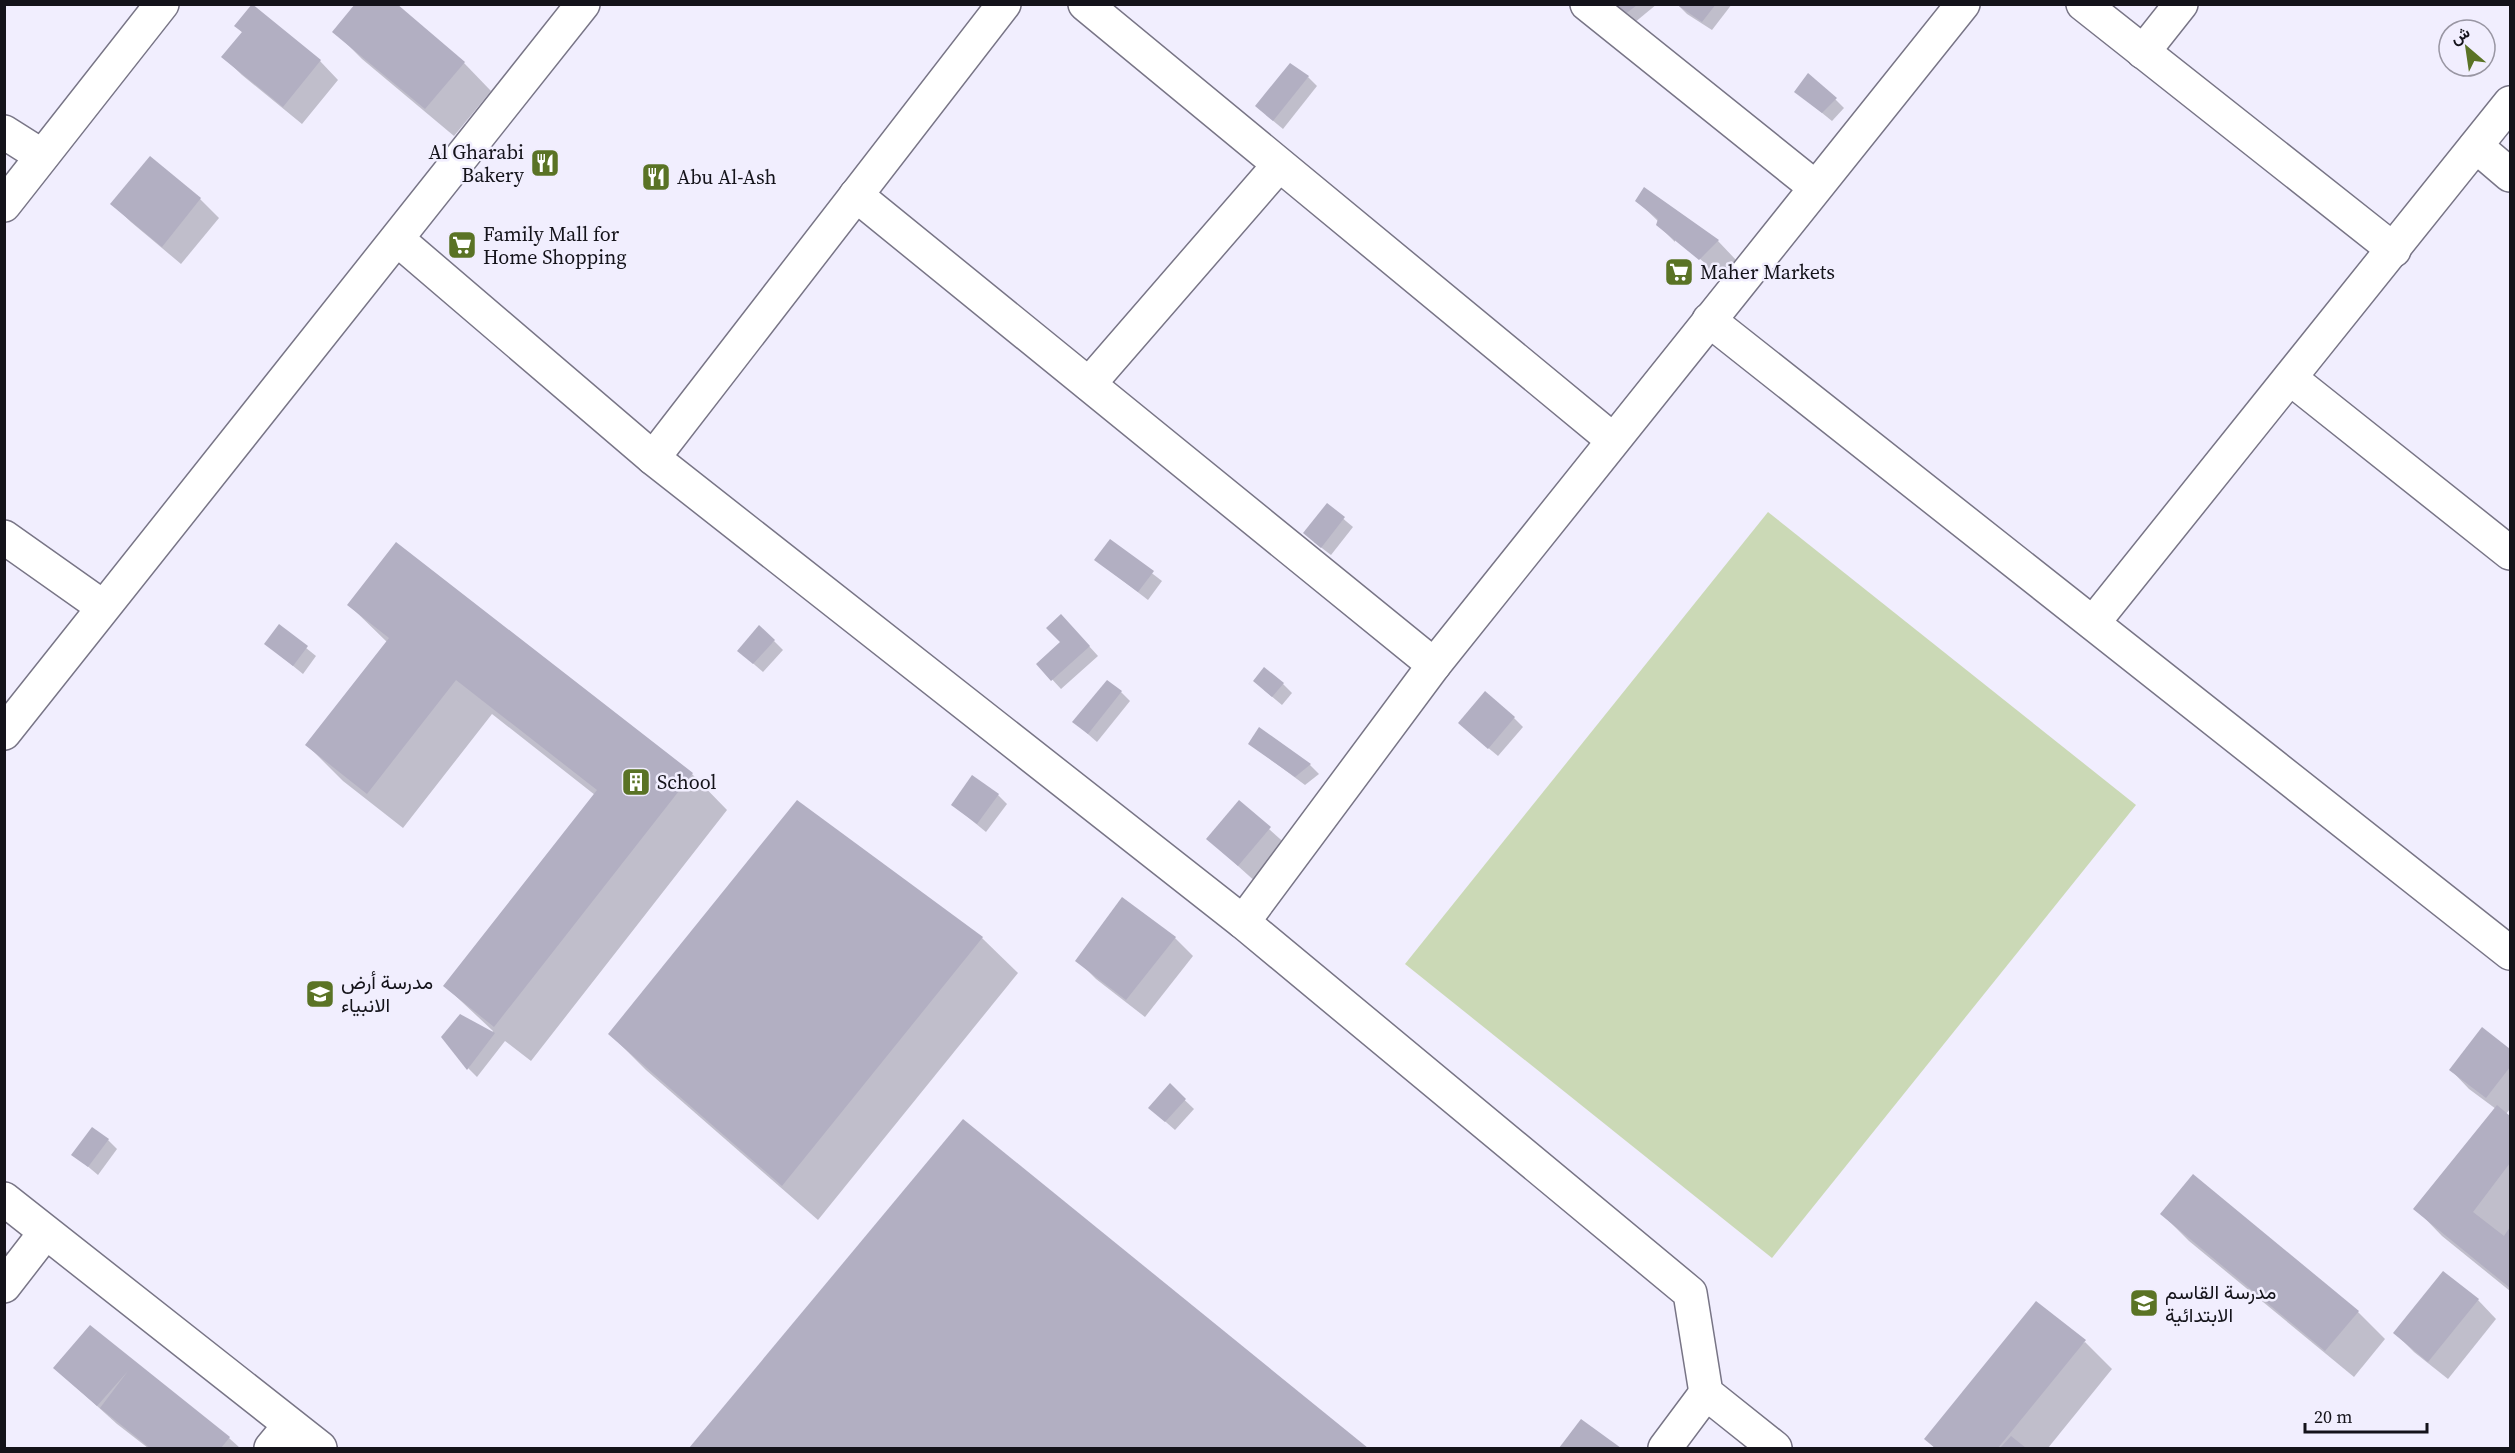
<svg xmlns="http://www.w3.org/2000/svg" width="2515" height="1453" font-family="'Source Serif 4',Vazirmatn,serif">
<rect width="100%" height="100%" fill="#f1eefe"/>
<!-- green -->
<path fill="#cbd9b6" d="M 1768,512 L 2136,805 L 1772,1258 L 1405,964 Z"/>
<!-- shadow -->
<g fill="#0003">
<path d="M 1615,4 L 1657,4 L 1634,23 Z"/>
<path d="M 1732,4 L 1712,30 L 1687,14 L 1678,5 Z"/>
<path d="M 236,26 L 320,61 L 338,80 L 302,124 L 242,75 L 223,57 L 243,33 Z"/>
<path d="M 334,31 L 464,63 L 491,91 L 454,136 L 362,59 Z"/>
<path d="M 1308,77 L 1317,86 L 1283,129 L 1266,115 Z"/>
<path d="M 1796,92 L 1835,99 L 1844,108 L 1832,121 Z"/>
<path d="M 150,158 L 200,199 L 219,218 L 181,264 L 131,222 L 112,204 Z"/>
<path d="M 1637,201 L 1718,241 L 1736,260 L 1718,277 L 1704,265 L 1705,263 L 1675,239 L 1675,242 L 1658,225 L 1659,222 Z"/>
<path d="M 1327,505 L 1353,527 L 1331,555 L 1314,542 Z"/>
<path d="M 1110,541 L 1162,581 L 1148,600 L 1096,560 Z"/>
<path d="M 349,605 L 692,774 L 727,810 L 531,1061 L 505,1041 L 477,1077 L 468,1068 L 493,1031 L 445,986 L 595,795 L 492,714 L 403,828 L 343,781 L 307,745 L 388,643 Z"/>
<path d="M 1070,625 L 1098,656 L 1061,689 L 1038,664 L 1062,642 Z"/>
<path d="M 280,627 L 316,656 L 303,674 L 266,644 Z"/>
<path d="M 774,641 L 783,650 L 763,672 L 748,659 Z"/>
<path d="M 1283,684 L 1292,693 L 1282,705 L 1264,690 Z"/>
<path d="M 1121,692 L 1130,701 L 1097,742 L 1074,722 Z"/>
<path d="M 1514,718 L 1523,727 L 1498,756 L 1469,732 Z"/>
<path d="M 1250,744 L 1310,765 L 1319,774 L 1305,785 Z"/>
<path d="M 998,795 L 1007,804 L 986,832 L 953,805 Z"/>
<path d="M 1239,802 L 1289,847 L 1258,884 L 1208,839 Z"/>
<path d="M 982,938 L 1018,973 L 818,1220 L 646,1070 L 610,1034 Z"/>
<path d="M 1175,938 L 1193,956 L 1145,1017 L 1096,979 L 1077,960 Z"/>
<path d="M 2482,1029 L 2510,1051 L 2510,1109 L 2506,1114 L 2510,1118 L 2510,1291 L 2442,1236 L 2415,1208 L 2496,1109 L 2469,1089 L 2451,1070 Z"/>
<path d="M 1170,1086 L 1194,1109 L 1175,1130 L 1159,1116 Z"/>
<path d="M 964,1121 L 1366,1448 L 691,1448 Z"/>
<path d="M 108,1140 L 117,1149 L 98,1175 L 73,1154 Z"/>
<path d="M 2162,1214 L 2358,1312 L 2385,1339 L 2354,1377 L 2189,1241 Z"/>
<path d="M 4,1249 L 16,1261 L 4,1276 Z"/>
<path d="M 2478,1300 L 2496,1319 L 2448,1379 L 2414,1352 L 2395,1333 Z"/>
<path d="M 90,1327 L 229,1438 L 240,1448 L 148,1448 L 117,1424 L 55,1368 Z"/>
<path d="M 2085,1342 L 2112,1369 L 2048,1448 L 1935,1448 L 1926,1439 Z"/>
<path d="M 1581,1421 L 1618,1448 L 1561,1448 Z"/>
</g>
<!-- building -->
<g fill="#b2afc2">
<path d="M 252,4 L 321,60 L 283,107 L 221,57 L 242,32 L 234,26 Z"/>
<path d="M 355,4 L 397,4 L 465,62 L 425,109 L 332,32 Z"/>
<path d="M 1676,4 L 1716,4 L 1702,22 Z"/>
<path d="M 1613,5 L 1637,5 L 1624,15 Z"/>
<path d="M 1290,63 L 1309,76 L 1273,121 L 1255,106 Z"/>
<path d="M 1808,73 L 1837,98 L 1822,113 L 1794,92 Z"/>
<path d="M 150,156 L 201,198 L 162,247 L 110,204 Z"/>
<path d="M 1644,187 L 1719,240 L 1699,260 L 1656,225 L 1658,219 L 1635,201 Z"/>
<path d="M 1327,503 L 1345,517 L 1321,548 L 1303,533 Z"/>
<path d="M 1110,539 L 1154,571 L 1138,592 L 1094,560 Z"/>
<path d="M 396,542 L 693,773 L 494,1027 L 443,986 L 597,790 L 456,680 L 367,794 L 305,745 L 389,638 L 347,605 Z"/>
<path d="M 1061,614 L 1090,646 L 1051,681 L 1036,664 L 1060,642 L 1046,628 Z"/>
<path d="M 279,624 L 308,646 L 293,666 L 264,644 Z"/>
<path d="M 759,625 L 775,640 L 753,664 L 737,651 Z"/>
<path d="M 1264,667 L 1284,683 L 1272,697 L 1253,681 Z"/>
<path d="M 1107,680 L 1122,691 L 1088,734 L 1072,722 Z"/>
<path d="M 1485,691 L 1515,717 L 1488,749 L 1458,723 Z"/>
<path d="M 1259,727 L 1311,764 L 1295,777 L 1248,744 Z"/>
<path d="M 972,775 L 999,794 L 977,824 L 951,805 Z"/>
<path d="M 797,800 L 983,937 L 782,1186 L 608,1034 Z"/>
<path d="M 1239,800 L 1271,827 L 1238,866 L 1206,839 Z"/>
<path d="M 1122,897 L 1176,937 L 1126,1000 L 1075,961 Z"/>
<path d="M 460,1014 L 495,1033 L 467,1070 L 441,1037 Z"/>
<path d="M 2482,1027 L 2510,1049 L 2510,1067 L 2486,1098 L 2449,1070 Z"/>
<path d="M 1170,1083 L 1186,1099 L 1165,1122 L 1148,1108 Z"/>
<path d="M 2497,1105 L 2510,1116 L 2510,1163 L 2473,1212 L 2504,1236 L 2510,1227 L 2510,1288 L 2413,1209 Z"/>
<path d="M 963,1119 L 1368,1448 L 689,1448 Z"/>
<path d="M 92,1127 L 109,1139 L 88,1167 L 71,1155 Z"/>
<path d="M 2193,1174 L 2359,1311 L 2325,1351 L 2160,1214 Z"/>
<path d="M 2443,1271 L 2479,1299 L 2428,1362 L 2393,1333 Z"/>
<path d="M 2036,1301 L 2086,1340 L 1998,1448 L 1935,1448 L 1924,1439 Z"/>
<path d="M 90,1325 L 230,1437 L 221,1448 L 150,1448 L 100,1408 L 128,1371 L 97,1406 L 53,1368 Z"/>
<path d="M 1581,1419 L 1621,1448 L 1559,1448 Z"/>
<path d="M 2011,1436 L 2026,1448 L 2000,1448 Z"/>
</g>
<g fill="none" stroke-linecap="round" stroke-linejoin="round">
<!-- minor casing -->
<g stroke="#787586" stroke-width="36">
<g id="minor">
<path d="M 1085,4 L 1613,440"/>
<path d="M 1587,4 L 1815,187"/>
<path d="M 2083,4 L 2394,250"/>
<path d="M 2143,52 L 2181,4"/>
<path d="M 4,132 L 42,156"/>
<path d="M 2476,146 L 2510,175"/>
<path d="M 856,195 L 1434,665"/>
<path d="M 4,205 L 162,4"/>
<path d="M 397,239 L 653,458 L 1243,922 L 1690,1293 L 1706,1393 L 1775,1448"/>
<path d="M 1709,320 L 2510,953"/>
<path d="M 2290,378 L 2510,553"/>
<path d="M 1089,384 L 1279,165"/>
<path d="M 653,458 L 1004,4"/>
<path d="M 2093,623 L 2510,103"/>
<path d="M 1243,922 L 1434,665 L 1963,4"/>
<path d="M 4,1199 L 320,1448"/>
<path d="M 4,1286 L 45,1233"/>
<path d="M 271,1448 L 290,1425"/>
<path d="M 1665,1448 L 1706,1393"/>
</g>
</g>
<!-- tertiary casing -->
<g stroke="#787586" stroke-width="36">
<g id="tertiary">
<path d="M 4,537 L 103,607"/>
<path d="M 4,733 L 583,4"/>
</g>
</g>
<!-- minor -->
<use href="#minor" stroke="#fff" stroke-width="33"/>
<!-- tertiary -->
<use href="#tertiary" stroke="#fff" stroke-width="33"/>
</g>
<!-- icons -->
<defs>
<g id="restaurant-square" transform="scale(1.5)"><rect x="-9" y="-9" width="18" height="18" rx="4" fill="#5a7325" stroke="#f1eefe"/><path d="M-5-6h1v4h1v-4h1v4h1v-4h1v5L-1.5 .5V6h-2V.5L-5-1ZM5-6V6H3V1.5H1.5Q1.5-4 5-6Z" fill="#fff"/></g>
<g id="supermarket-square" transform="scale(1.5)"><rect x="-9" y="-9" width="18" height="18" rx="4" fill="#5a7325" stroke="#f1eefe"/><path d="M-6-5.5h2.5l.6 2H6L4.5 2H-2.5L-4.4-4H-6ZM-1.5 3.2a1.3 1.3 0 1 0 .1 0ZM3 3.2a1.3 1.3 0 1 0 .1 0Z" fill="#fff"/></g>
<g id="building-square" transform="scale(1.5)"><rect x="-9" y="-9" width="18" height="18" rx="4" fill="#5a7325" stroke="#f1eefe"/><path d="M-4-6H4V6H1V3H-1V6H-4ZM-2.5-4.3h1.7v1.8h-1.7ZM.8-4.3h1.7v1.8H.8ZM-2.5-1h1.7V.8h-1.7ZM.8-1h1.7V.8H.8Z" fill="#fff"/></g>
<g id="school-square" transform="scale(1.5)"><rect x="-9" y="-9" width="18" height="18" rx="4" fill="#5a7325" stroke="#f1eefe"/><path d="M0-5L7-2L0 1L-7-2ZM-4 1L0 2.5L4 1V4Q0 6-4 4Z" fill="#fff"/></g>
</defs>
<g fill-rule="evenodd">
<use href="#restaurant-square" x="545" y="163"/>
<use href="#restaurant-square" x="656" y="177"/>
<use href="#supermarket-square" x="462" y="245"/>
<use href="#supermarket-square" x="1679" y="272"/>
<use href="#building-square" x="636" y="782"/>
<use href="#school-square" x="320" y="994"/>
<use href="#school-square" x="2144" y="1303"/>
</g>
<g text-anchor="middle" stroke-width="5" stroke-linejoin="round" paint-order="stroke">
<!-- poi labels -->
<g font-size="20" fill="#14131a" stroke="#f1eefe" text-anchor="start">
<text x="524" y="159" text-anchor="end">Al Gharabi<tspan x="524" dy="23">Bakery</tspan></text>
<text x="677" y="184">Abu Al-Ash</text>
<text x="483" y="241">Family Mall for<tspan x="483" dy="23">Home Shopping</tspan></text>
<text x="1700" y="279">Maher Markets</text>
<text x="657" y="789">School</text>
<text x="341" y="989">مدرسة أرض<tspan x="341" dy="23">الانبياء</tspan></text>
<text x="2165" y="1299">مدرسة القاسم<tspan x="2165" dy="23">الابتدائية</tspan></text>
</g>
</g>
<!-- border -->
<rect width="2515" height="1453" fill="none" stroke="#14131a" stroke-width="12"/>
<!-- north arrow -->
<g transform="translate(2467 48) rotate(331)"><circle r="28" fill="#f1eefe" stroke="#9996a3" stroke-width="1.5"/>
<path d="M0-4.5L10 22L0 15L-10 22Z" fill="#5a7325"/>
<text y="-9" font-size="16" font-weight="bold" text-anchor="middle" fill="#14131a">ش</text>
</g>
<!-- scale -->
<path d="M2305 1423v9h122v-9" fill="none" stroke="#14131a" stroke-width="3"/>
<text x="2314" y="1423" font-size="18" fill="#14131a" stroke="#f1eefe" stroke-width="4.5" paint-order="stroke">20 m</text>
</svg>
